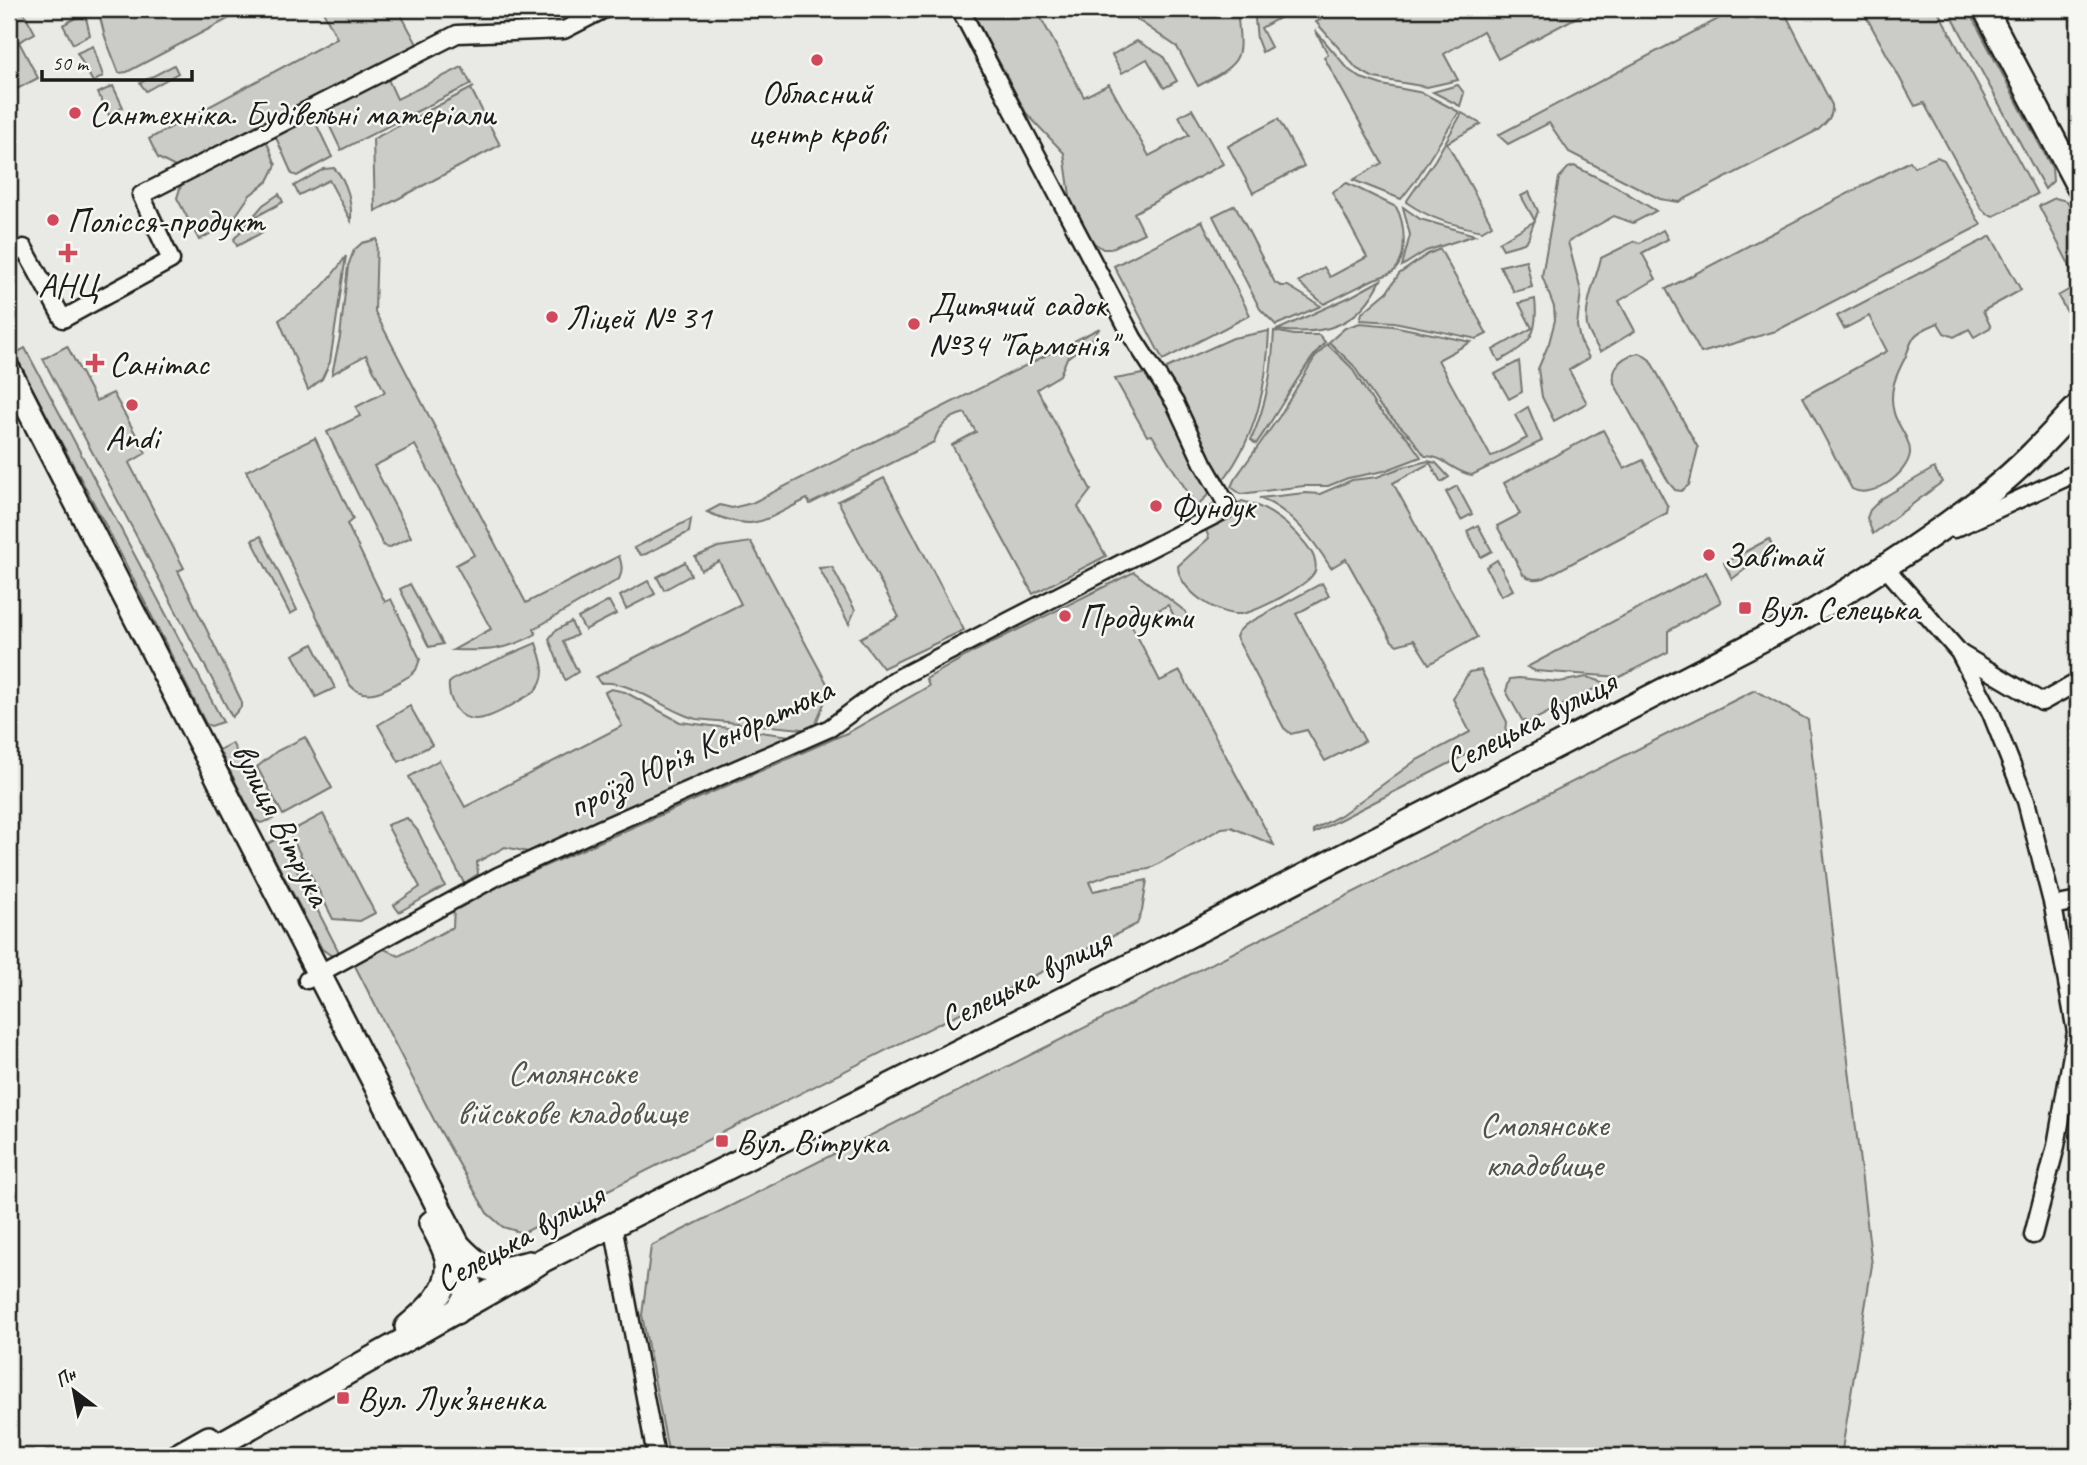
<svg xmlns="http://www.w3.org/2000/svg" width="2087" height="1465" font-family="Caveat,sans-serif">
<rect width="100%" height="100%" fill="#e9e9e5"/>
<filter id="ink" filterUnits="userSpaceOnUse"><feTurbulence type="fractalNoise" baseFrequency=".0143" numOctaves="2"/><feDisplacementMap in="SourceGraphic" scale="14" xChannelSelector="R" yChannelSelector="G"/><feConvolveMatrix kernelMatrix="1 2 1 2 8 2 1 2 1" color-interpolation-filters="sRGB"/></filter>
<g filter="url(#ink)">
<!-- green -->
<g fill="#cbcbc7" stroke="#747472" stroke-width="2">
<path d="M 9,9 L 22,9 L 35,33 L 19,42 L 38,78 L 9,93 Z"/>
<path d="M 73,9 L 84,9 L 90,35 L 73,44 L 63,25 L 77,17 Z"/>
<path d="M 98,9 L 247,9 L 127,72 L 119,73 L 105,37 Z"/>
<path d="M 322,9 L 398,9 L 418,46 L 177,168 L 158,158 L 149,139 L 337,38 Z"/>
<path d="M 497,9 L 543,9 L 551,23 L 507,25 Z"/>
<path d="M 971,9 L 1036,9 L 1084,97 L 1109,84 L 1149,156 L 1189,135 L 1179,116 L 1192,109 L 1223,164 L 1134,213 L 1144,233 L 1110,249 L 1103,249 L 1091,241 L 1071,203 L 1064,153 L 1026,113 Z"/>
<path d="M 1122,9 L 1237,9 C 1242,60 1245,61 1198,86 L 1177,47 Z"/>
<path d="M 1254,9 L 1295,9 L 1261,28 L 1271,47 L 1262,52 L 1257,39 Z"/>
<path d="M 1341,9 L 1592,9 L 1498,59 L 1483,31 L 1444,54 L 1458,80 L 1427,87 L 1374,78 L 1357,69 L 1316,22 Z"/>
<path d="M 1737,9 L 1783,9 L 1832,105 C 1833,117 1827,122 1818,130 L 1679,202 L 1660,199 L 1569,152 L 1549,123 L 1508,144 L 1498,135 Z"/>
<path d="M 1862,9 L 1937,9 L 2037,194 L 1994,216 L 1987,214 L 1981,208 L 1924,103 L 1915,106 Z"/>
<path d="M 1948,9 L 1968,9 L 2052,168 L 2053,181 L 2045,189 Z"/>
<path d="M 1315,30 L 1349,70 L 1361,78 L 1382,85 L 1423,93 L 1459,112 L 1416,180 L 1401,199 L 1353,180 L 1382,163 L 1324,57 L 1328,54 Z"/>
<path d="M 1137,41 L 1163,56 L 1177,81 L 1164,88 L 1147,59 L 1122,73 L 1112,55 Z"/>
<path d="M 93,46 L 103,76 L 93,82 L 77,53 Z"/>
<path d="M 174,65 L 178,73 L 146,91 L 140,83 Z"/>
<path d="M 462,67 L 471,84 L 341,150 L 322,110 L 387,77 L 397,99 Z"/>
<path d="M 1458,85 L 1464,93 L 1460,106 L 1433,92 Z"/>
<path d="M 113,86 L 123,107 L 109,115 L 98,93 Z"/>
<path d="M 474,87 L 471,89 L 500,145 L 375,211 L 373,139 Z"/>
<path d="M 1462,113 L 1481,124 L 1447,143 L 1492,225 L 1482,231 C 1451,224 1432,220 1406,202 L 1435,160 Z"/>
<path d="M 312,115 L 332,157 L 297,176 L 292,174 L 274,133 Z"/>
<path d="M 1278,119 L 1304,166 L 1253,193 L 1228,146 Z"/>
<path d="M 265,137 L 276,165 L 268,181 L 250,195 L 232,221 L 199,240 L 177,198 L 183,179 Z"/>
<path d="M 1937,157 L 1944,160 L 1981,225 L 1776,331 L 1701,353 L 1666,289 L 1910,161 L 1914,167 Z"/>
<path d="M 1574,166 L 1615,186 L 1656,211 L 1633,223 L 1614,216 L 1568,242 L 1581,291 L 1577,326 L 1580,340 L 1589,358 L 1569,370 L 1587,403 L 1554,421 L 1542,397 L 1538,369 L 1549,343 L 1555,320 L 1554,307 L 1542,276 L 1559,178 L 1568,168 Z"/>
<path d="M 334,168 C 348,182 352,203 351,221 L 329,180 L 299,195 L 294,186 L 324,169 Z"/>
<path d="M 1347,183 L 1396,207 C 1405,222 1408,256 1395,270 C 1390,275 1380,277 1374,279 C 1358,287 1341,296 1324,304 L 1298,282 L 1324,267 L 1330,277 L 1367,257 L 1332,192 Z"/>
<path d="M 1529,192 L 1538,211 L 1528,239 L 1524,243 L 1503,249 L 1499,242 L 1535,221 L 1521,196 Z"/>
<path d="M 279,194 L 283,202 L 255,217 L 263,232 L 237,246 L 234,239 L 263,205 Z"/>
<path d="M 2055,198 L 2067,201 L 2078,218 L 2078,282 L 2039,206 Z"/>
<path d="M 1235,205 L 1275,283 L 1281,286 L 1288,286 L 1321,306 L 1276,325 L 1260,309 L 1213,216 Z"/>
<path d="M 1403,207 L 1420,219 L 1475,235 L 1426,251 L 1402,266 L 1410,235 Z"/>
<path d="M 1202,221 L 1250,315 L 1163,360 L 1114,266 Z"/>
<path d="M 1663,230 L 1668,239 L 1642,253 L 1656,279 L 1619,301 L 1635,331 L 1600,352 C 1596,344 1589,335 1587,326 C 1584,305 1596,279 1601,258 L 1635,241 L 1640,243 Z"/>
<path d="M 1991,236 L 2021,290 L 1983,311 L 1991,327 L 1974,337 L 1969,329 L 1954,337 L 1944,333 L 1938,323 C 1931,326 1920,330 1915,336 C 1911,341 1908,350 1906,356 C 1896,375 1888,391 1894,413 C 1897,425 1911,440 1910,453 C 1908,474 1871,500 1852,489 L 1803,397 L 1887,351 L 1869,316 L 1844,329 L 1837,316 Z"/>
<path d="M 377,239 L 375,312 L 526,603 L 619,556 C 622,565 623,570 619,579 L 534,629 L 536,634 C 506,651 487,651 453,650 L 491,629 L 456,565 L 474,555 L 415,445 L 374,466 L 411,537 L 388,548 L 383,545 L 327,432 L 360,416 L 356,407 L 385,392 L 366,355 L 332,374 L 340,337 L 348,266 L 354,250 L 362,243 Z"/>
<path d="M 1440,249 L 1487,334 L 1477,339 L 1394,322 L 1360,320 L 1362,313 L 1387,292 L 1399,274 L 1428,254 Z"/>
<path d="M 346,256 L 330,362 L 322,379 L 308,390 L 279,320 C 311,298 324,289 346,256 Z"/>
<path d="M 1526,260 L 1532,287 L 1514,292 L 1500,266 Z"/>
<path d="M 1381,280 C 1359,326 1325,336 1277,330 L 1352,296 Z"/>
<path d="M 2072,288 L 2078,301 L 2078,331 L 2058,296 Z"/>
<path d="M 1535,299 C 1539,335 1530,345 1499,361 L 1493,350 L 1532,328 L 1519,303 Z"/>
<path d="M 1360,323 L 1393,326 L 1471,342 L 1438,360 L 1491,457 L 1527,438 L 1515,415 L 1528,407 L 1542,441 L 1472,475 C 1454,473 1443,455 1425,456 L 1410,436 L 1379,405 L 1353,365 L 1329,342 L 1345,328 Z"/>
<path d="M 1100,328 L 1091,340 L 1067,358 L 1060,375 L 1037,389 L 1091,490 L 1078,507 L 1106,556 L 1033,594 L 952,445 L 976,432 L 965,413 C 948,417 939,426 934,442 L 810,504 L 807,499 C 762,521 756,533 707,512 L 720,505 L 732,508 L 752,503 Z"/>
<path d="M 1269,331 C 1267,385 1257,435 1224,479 L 1207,459 L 1167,375 L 1166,368 L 1233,338 Z"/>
<path d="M 1274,331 L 1294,335 L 1319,335 L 1325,342 C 1298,373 1280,410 1256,444 L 1251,440 C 1267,403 1272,372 1274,331 Z"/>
<path d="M 1327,344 L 1351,367 L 1376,407 L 1407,437 L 1421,457 L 1384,471 L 1348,478 L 1328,486 L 1304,486 L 1241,494 L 1231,487 L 1234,480 L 1279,417 L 1315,357 Z"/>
<path d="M 67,346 L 96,401 L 113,393 L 146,453 L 129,463 L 184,568 L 178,571 L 241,700 L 241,707 L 232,717 L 43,359 Z"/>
<path d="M 25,348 L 223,722 L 211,726 L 206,724 L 115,543 L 14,354 Z"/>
<path d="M 1640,353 L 1650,360 L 1698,448 L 1689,485 L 1681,491 L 1675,490 L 1669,483 L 1614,383 C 1611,365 1624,355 1640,353 Z"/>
<path d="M 1519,361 L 1522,392 L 1509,399 L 1495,374 Z"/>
<path d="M 1148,373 L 1170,406 L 1214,488 L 1197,507 L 1152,435 L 1147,436 L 1115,379 Z"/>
<path d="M 1603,430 L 1624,469 L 1643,460 L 1668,507 L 1667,513 L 1544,578 C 1535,580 1530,580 1523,574 L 1497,526 L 1520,514 L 1504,483 Z"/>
<path d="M 315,438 L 353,519 L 347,524 L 385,602 L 391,599 L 420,659 L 416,670 L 411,675 C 393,685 367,705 350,685 L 246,471 Z"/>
<path d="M 1428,461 L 1436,463 L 1449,477 L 1441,482 L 1430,463 L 1393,483 L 1477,637 L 1429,664 L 1414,640 L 1397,645 L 1392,641 L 1346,559 L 1331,568 C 1313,539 1291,510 1259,498 L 1305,493 L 1320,494 L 1352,480 L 1377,477 L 1403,467 Z"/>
<path d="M 1934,468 L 1942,482 L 1873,534 L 1867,518 L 1870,510 L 1881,499 Z"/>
<path d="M 884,478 L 964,630 L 883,668 L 860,638 L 899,617 L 838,501 Z"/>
<path d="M 1457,486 L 1472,514 L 1461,520 L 1446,492 Z"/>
<path d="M 1242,501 C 1264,506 1282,519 1297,534 C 1305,543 1319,557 1315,571 C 1310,585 1256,612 1241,614 C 1218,616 1178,590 1178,566 L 1209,538 L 1203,523 Z"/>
<path d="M 691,519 L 689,532 L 646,554 L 641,555 L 634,548 Z"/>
<path d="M 1478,525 L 1492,551 L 1481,557 L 1467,531 Z"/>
<path d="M 261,536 L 297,610 L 290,614 L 252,540 Z"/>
<path d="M 1769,539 L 1772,546 L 1768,552 L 1732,579 L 1724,563 Z"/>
<path d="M 751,542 L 830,689 L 813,730 L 696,719 C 666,712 632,679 600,683 L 596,677 L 741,604 L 719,561 L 701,570 L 695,557 L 718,547 Z"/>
<path d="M 1497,560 L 1513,590 L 1501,596 L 1486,567 Z"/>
<path d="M 685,562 L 691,575 L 664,590 L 657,577 Z"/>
<path d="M 832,567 L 855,610 L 849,624 L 819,568 Z"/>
<path d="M 1134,572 L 1186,612 L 1186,619 L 1178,623 L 1168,605 L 1131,624 L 1160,681 L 1180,671 L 1274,845 L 1231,827 L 1222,828 L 1149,869 L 1112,874 L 1089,882 L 1093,891 L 1147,880 L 1142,911 L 1137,924 L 523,1233 L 503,1227 L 487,1213 L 434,1120 L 352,960 L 380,947 L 399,956 L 453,927 L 454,907 L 493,885 L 520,877 L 849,732 L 929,686 L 926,679 L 975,651 Z"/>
<path d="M 1706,572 L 1721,602 L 1668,631 L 1668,652 L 1620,677 L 1535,671 L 1527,667 Z"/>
<path d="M 648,581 L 655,594 L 626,609 L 620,596 Z"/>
<path d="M 1322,583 L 1329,596 L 1296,614 L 1365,741 L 1325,761 L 1307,730 L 1291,734 L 1284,728 L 1236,637 L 1238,632 L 1245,625 Z"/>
<path d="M 410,584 L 443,644 L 429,647 L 400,589 Z"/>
<path d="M 609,601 L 616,614 L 585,630 L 578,618 Z"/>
<path d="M 571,622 L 577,635 L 563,642 L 578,672 L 565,680 L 549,639 L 555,631 Z"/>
<path d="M 536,643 C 542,662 549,676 534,692 C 514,703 474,735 456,709 C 451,701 448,692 449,683 L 455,678 Z"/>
<path d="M 313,644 L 335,688 L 316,697 L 293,655 Z"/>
<path d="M 1481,670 L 1507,722 L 1506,732 L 1456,760 L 1314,833 L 1313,830 L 1341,815 L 1415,761 L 1470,732 L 1453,699 L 1469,672 Z"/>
<path d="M 1587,677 L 1606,683 L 1528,723 L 1522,720 L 1506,691 L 1510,679 L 1519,678 L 1559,682 Z"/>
<path d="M 611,689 L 625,692 L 680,722 L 791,736 L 528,852 L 505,847 L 477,862 L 478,874 L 464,883 L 409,777 L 439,760 L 465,807 L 622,726 L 605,692 Z"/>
<path d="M 1755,690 L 1808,720 L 1872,1265 L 1841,1456 L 669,1456 L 642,1315 L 651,1246 Z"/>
<path d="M 410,706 L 432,745 L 399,762 L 378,725 Z"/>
<path d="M 305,737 L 332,788 L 283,815 L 257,767 L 277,751 Z"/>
<path d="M 232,743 L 273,819 L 261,823 L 255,820 L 219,750 Z"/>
<path d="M 323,814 L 375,913 L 360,921 L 333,919 L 289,832 Z"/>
<path d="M 407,818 L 418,831 L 445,886 L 399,912 L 394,905 L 420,887 L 387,825 Z"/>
<path d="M 280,837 L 341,956 L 332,956 L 322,949 L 267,844 Z"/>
</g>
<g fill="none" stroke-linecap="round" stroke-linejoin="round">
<!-- street casing -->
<g stroke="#1c1c1c" stroke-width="21">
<g id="street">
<path d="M 9,256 L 24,248 L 63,319 L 171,260 L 141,195 L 457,34 L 564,30 L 605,9"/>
<path d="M 1954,529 L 2078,472"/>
<path d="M 1891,562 L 1884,566 L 1959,652 L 1991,713 L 2026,801 L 2053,906 L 2076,1032 L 2056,1146 L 2033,1235"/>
<path d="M 1961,654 L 2042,702 L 2078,682"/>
<path d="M 2053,906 L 2078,901"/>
<path d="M 307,980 L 498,876 L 600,829 L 830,728 L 896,679 L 1229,508 L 1203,463 L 1175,403 L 1133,338 L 960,9"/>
<path d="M 613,1225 L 656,1456"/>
</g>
</g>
<!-- secondary casing -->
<g stroke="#1c1c1c" stroke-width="28">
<g id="secondary">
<path d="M 1985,9 L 2078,186"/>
<path d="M 9,371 L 458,1245 C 469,1276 477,1283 456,1312"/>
<path d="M 460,1247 C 487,1275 493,1272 529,1263"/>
<path d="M 407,1327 C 425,1312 451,1290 448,1264 C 447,1251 437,1234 431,1223"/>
<path d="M 177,1456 L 209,1438"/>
<path d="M 199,1456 L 520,1275 L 543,1260 L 1147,957 L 1794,623 C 1862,583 1929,540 1990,492 C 2023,466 2050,436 2078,406"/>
</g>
</g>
<!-- street -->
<use href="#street" stroke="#f6f6f2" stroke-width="16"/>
<!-- secondary -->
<use href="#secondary" stroke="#f6f6f2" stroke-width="23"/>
</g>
</g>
<!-- markers -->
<g fill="#d1495b" stroke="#f6f6f2" stroke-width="2.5">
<circle cx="817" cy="60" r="7"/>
<circle cx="75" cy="113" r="7"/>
<circle cx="53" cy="220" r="7"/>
<path d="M64.5 242.5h7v7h7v7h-7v7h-7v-7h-7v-7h7z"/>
<circle cx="552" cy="317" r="7"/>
<circle cx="914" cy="324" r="7"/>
<path d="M91.5 352.5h7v7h7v7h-7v7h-7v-7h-7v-7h7z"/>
<circle cx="132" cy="405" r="7"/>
<circle cx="1156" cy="506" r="7"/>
<circle cx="1709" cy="555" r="7"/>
<rect x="1738" y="601" width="14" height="14" rx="3.5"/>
<circle cx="1065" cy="616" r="7"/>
<rect x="715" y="1134" width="14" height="14" rx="3.5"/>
<rect x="336" y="1391" width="14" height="14" rx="3.5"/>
</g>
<g text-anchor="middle" stroke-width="5" stroke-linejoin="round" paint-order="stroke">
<!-- poi labels -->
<g font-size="35" fill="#1c1c1c" stroke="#f6f6f2" text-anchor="start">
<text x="817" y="104" text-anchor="middle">Обласний<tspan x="817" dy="40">центр крові</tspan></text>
<text x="89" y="125">Сантехніка. Будівельні матеріали</text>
<text x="67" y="232">Полісся-продукт</text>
<text x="68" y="297" text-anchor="middle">АНЦ</text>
<text x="928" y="316">Дитячий садок<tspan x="928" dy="40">№34 "Гармонія"</tspan></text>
<text x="566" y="329">Ліцей № 31</text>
<text x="109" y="375">Санітас</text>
<text x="132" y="449" text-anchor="middle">Andi</text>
<text x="1170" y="518">Фундук</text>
<text x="1723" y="567">Завітай</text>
<text x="1759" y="620">Вул. Селецька</text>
<text x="1079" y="628">Продукти</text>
<text x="736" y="1153">Вул. Вітрука</text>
<text x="357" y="1410">Вул. Лук’яненка</text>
</g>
<!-- street labels -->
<g font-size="35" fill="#1c1c1c" stroke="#f6f6f2">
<text transform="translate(1530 721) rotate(-27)" y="12">Селецька вулиця</text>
<text transform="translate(700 747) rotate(-25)" y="12">проїзд Юрія Кондратюка</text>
<text transform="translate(282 824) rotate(63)" y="12">вулиця Вітрука</text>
<text transform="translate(1025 979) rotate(-27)" y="12">Селецька вулиця</text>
<text transform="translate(519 1237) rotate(-29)" y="12">Селецька вулиця</text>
</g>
<!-- park labels -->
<g font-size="35" fill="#51514f" stroke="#f6f6f2">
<text x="572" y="1084">Смолянське<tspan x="572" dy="40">військове кладовище</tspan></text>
<text x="1544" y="1136">Смолянське<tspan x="1544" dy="40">кладовище</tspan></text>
</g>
</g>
<!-- margin -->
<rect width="2087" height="1465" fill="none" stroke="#f6f6f2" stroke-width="35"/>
<rect x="18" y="18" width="2052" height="1430" fill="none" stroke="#1c1c1c" stroke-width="2.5" filter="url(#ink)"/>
<!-- north arrow -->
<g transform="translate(74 1391) rotate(328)" stroke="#f6f6f2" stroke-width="5" paint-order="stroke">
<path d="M0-5L12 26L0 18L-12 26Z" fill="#1c1c1c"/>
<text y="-10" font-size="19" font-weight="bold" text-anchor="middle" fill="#1c1c1c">Пн</text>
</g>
<!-- scale -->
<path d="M42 70v10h150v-10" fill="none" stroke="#1c1c1c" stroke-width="3.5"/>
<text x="52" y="70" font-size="21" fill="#1c1c1c" stroke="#f6f6f2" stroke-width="5" paint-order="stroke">50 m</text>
</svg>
